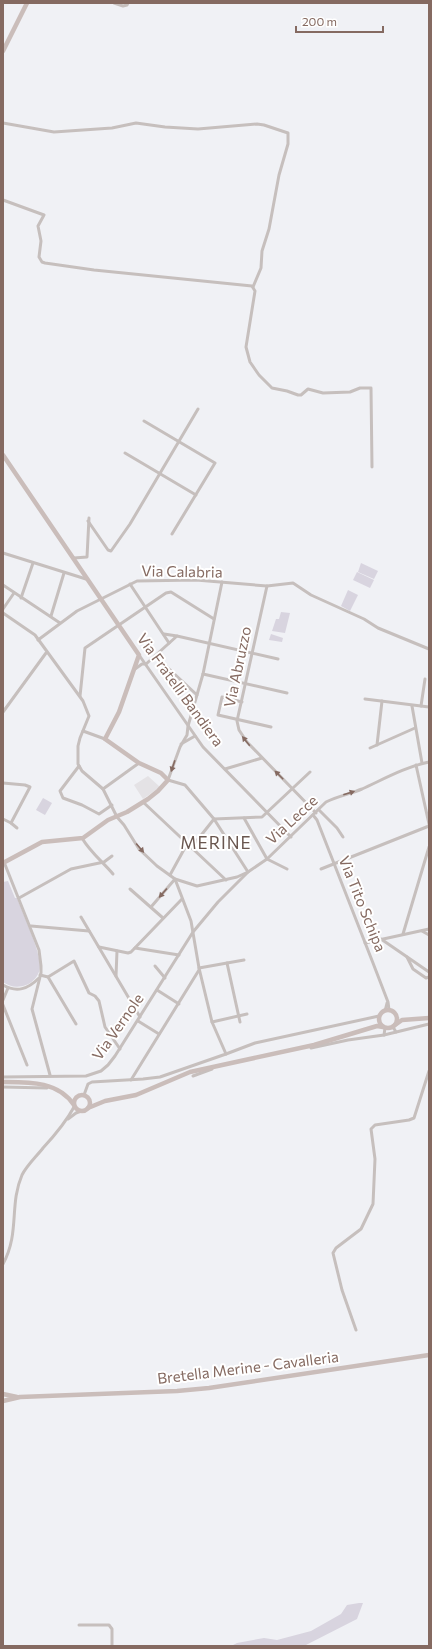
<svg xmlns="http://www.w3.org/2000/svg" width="432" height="1649" font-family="Commissioner,sans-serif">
<rect width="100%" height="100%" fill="#f0f1f5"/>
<!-- built -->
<path fill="#e4e2e5" d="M 148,776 L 160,787 L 143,799 L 134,785 Z"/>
<!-- green -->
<g fill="#d8d4df">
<path d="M 361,563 L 378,571 L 374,579 L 358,572 Z"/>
<path d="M 357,572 L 374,580 L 370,588 L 353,580 Z"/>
<path d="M 348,590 L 358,595 L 350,611 L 341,606 Z"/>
<path d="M 281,612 L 290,613 L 285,633 L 272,631 L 276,619 L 279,619 Z"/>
<path d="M 271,634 L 283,638 L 282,642 L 269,640 Z"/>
<path d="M 43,798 L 52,803 L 45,815 L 36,810 Z"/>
<path d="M 8,881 L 15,898 L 17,898 C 23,914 40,950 40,966 C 40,974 34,982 26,985 C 18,988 10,987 3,982 L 3,882 Z"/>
<path d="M 359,1603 L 363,1603 L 357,1619 L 304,1646 L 231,1646 L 237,1643 L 264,1638 L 277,1640 L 311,1631 L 341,1614 L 347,1605 Z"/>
</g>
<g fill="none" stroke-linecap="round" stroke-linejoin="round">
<!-- street -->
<g stroke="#c6bfbd" stroke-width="3">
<path d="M 114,3 L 123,6 L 127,5 L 128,3"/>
<path d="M 3,123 L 54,132 L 112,128 L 136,123 L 165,127 L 198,129 L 257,124 L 264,125 L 288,133 L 288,144 L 279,175 L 269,229 L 262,251 L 261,268 L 253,287"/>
<path d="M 3,200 L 44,215 L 38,226 L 41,241 L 39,257 L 42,262 L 45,263 L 94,270 L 252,286 L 255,291 L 246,347 L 250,362 L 259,375 L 272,388 L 287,391 L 298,395 L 301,395 L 308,389 L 323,393 L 350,392 L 360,388 L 371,388 L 372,467"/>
<path d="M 144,421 L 215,463 L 172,534"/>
<path d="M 125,453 L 196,495"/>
<path d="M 88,521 L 108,550 L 111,551 L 130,524 L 198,409"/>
<path d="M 3,553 L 86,579"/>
<path d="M 74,558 L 87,557 L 89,518"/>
<path d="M 130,584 L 169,643"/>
<path d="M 3,585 L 60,623"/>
<path d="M 267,586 L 237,721 L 239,730 L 247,742 L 316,813"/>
<path d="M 21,598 L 33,563"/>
<path d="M 3,609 L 14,593"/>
<path d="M 3,613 L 35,635 L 83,701 L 89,716 L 80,738 L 78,746 L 78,764 L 82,771 L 103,789 L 139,763"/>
<path d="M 51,616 L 64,573"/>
<path d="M 164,634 L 177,636 L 278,659"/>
<path d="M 38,640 L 77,611 L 137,581 L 196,580 L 267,586 L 293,583 L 311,595 L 364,619 L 378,628 L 429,649"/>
<path d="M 139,655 L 203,747 L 291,837"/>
<path d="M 155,656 L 197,695"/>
<path d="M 135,669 L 142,664 L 146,664 L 177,636"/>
<path d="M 203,674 L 287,693"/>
<path d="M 80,696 L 85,648 L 166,593 L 171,592 L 214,619"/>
<path d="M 365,699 L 429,707"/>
<path d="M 242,702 L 222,697 L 218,715 L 271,727"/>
<path d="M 412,706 L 422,763"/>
<path d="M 421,706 L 425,679"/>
<path d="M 3,712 L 46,653"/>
<path d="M 83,731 L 105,739"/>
<path d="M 181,744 L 195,736"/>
<path d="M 377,745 L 382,701"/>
<path d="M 370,748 L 415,728"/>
<path d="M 416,765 L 429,824"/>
<path d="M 79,766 L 60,791 L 63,798 L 82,805 L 99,814 L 112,805"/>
<path d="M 225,769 L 262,758"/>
<path d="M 3,783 L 25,785 L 30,787 L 11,823 L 17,828"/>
<path d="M 103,789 L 117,817 L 124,825 L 139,849 L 157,866 L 175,879 L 197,886 L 237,877 L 248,872 L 267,859 L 326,802 C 338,796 350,794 362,789 C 384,779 405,767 429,762"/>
<path d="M 143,802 L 226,880"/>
<path d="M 319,810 L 337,828 L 343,837"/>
<path d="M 313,815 L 317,820 L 373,963 L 388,1002 L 389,1010"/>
<path d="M 244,818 L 267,859 L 287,869"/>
<path d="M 3,819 L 11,823"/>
<path d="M 82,838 C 90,852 103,862 113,874"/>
<path d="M 191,848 L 214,819 L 262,817 L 310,772"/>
<path d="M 4,862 L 39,950 L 41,966 L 41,973 L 32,1009 L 50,1075"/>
<path d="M 321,869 L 429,826"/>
<path d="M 170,875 L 187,844"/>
<path d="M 130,889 L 163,918"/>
<path d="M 19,898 L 71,869 L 104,862 L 112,856"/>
<path d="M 81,917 L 140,1017"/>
<path d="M 31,926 L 89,931"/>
<path d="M 422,931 L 429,935"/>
<path d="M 403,934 L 429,847"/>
<path d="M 381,939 L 429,972"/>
<path d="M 365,943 L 429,929"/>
<path d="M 99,947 L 128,953 L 131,952 L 182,899"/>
<path d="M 135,948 L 179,955"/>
<path d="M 407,957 L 413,969 L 426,978 L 429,977"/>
<path d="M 227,963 L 240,1022"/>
<path d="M 155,966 L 165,978"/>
<path d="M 199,968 L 244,960"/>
<path d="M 40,975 L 48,977 L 76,1024"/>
<path d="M 116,976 L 117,951"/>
<path d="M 48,977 L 74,961 L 89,993 L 95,996 L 99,1001 L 105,1027 L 120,1049"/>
<path d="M 3,985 C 17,993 28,989 39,978"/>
<path d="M 157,990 L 179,1004"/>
<path d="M 3,1000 L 8,988"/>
<path d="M 3,1005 L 27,1065"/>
<path d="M 385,1011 L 387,1003"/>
<path d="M 138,1021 L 159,1034"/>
<path d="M 212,1022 L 247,1014"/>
<path d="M 393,1027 L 396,1032"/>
<path d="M 384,1035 L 385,1028"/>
<path d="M 311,1048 L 348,1040 L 384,1035 L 429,1024"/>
<path d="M 226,1054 L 255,1043 L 379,1016"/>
<path d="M 193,1076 L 212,1069"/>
<path d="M 3,1077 L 86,1076 L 101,1071 L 108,1065 L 115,1056 L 193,932 L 218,902 L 248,872 L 214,819 L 185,785 L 168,780 L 180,747 L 187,735 L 188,726 L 203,674 L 222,582"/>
<path d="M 131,1080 L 199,970"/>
<path d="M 3,1087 L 47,1088"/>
<path d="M 84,1095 L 88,1084 L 92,1082 L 143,1079 L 160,1077 L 226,1054 L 212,1022 L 199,968 L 191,921 L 175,879 L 151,907"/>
<path d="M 68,1119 L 76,1113 L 81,1111"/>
<path d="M 3,1264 C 20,1233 9,1205 22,1175 C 27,1165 36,1157 43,1148 C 55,1135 66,1122 74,1107"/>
<path d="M 356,1330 L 342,1290 L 333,1253 L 336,1248 L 361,1229 L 373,1204 L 375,1159 L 371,1129 L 375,1125 L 409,1120 L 414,1118 L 429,1071"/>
<path d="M 79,1625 L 109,1625 L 112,1629 L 112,1646"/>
</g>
<!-- secondary -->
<g stroke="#cabdba" stroke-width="4.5">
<path d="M 3,51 L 27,3"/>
<path d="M 3,455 L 139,655 L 119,712 L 105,739 L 139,763 L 161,773 L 168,780 L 158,791 L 148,799 L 127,812 L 108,820 L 83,838 L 42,842 L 3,863"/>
<circle cx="388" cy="1019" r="9"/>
<path d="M 395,1025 L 402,1020 L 429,1018"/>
<path d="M 3,1082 C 29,1082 58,1081 74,1105"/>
<circle cx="82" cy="1103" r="8"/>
<path d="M 88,1108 L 105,1101 L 136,1095 L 190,1072 L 314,1045 L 377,1026 L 383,1027"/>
<path d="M 3,1394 L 17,1397"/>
<path d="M 3,1401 L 20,1397 L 177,1391 L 209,1388 L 429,1355"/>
</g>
</g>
<!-- one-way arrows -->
<defs><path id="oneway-solid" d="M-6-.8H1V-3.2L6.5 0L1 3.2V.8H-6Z"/></defs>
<g fill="#856a61">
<use href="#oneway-solid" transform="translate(246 741) rotate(-129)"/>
<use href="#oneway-solid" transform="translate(173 766) rotate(109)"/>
<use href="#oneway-solid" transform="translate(279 775) rotate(-135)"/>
<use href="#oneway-solid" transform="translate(349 793) rotate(-18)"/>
<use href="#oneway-solid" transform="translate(140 848) rotate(50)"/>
<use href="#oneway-solid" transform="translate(163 893) rotate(131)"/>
</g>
<g text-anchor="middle" stroke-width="4" stroke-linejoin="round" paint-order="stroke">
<!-- street labels -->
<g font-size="15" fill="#856a61" stroke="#fff">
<text transform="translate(182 572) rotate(1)" y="5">Via Calabria</text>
<text transform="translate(238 667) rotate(-78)" y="5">Via Abruzzo</text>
<text transform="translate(180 690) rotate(54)" y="5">Via Fratelli Bandiera</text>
<text transform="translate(292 820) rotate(-43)" y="5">Via Lecce</text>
<text transform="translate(362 904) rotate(68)" y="5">Via Tito Schipa</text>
<text transform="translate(118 1027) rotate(-55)" y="5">Via Vernole</text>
<text transform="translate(248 1368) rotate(-7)" y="5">Bretella Merine - Cavalleria</text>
</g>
<!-- quarter labels -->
<g font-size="17" letter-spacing="1" fill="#69564f" stroke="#fff">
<text x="216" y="849">MERINE</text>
</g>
</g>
<!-- border -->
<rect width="432" height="1649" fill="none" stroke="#856a61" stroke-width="8"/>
<!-- scale -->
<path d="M296 26v6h87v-6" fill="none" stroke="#856a61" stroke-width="2"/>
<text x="302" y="26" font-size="12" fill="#856a61" stroke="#ffffff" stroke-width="3" paint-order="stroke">200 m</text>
</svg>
